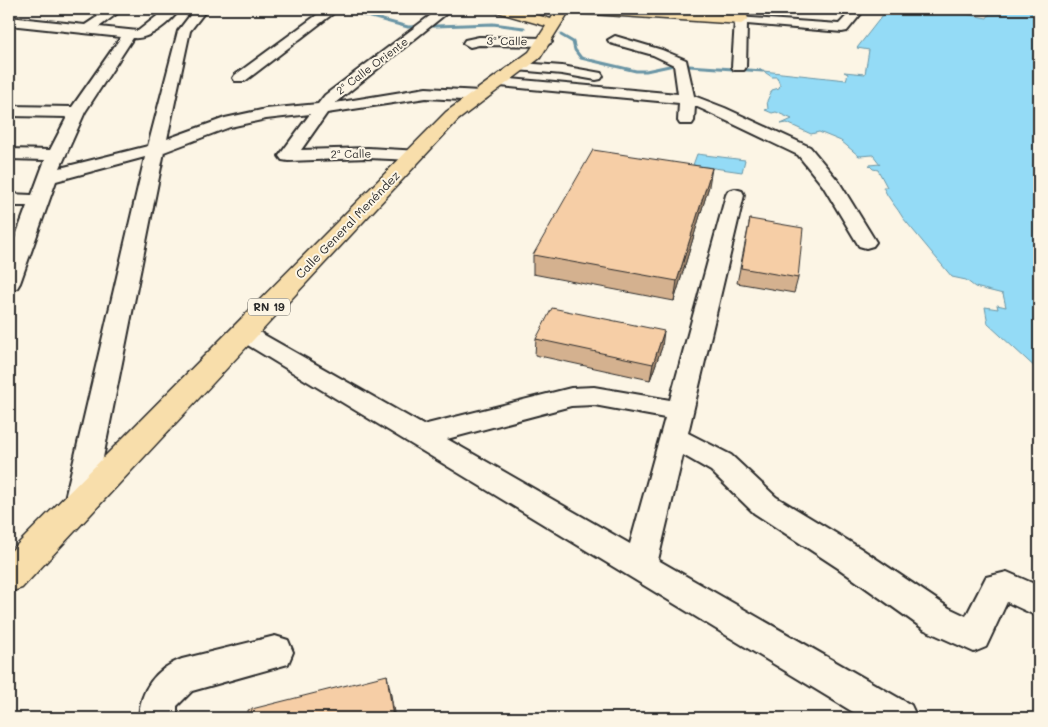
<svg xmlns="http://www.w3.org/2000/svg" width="1048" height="727" font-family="Mali,sans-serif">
<rect width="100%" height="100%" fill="#fcf5e5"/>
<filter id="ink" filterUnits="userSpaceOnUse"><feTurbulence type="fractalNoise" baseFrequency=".02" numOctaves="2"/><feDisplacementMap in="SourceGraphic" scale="10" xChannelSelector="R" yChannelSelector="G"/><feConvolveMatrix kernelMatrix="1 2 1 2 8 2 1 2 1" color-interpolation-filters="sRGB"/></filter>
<g filter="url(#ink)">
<!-- water -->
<g fill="#94dbf6" stroke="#6a95a5">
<path d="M 896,9 L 938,9 L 987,18 L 993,9 L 1039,9 L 1039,371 L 988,324 L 985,307 L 998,309 L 997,305 L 1006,307 L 1003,294 L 975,287 L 966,280 L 952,277 L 903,218 C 897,207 888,199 883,187 L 887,187 L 878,170 L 873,169 L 869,165 L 880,164 L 873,155 L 859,156 L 841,141 L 819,132 L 811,134 L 787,123 L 781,124 L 792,119 L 776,112 L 772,113 L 765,110 L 768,109 L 767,101 L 772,90 L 779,88 L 780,85 L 777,77 L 772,77 L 763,71 L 846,80 L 848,74 L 844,72 L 865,74 L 869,50 L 857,48 L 882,16 Z"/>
<path d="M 697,154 L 745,160 L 742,172 L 693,165 Z"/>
</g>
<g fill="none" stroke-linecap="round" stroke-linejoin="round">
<!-- stream -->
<g stroke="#6a95a5" stroke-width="3">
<path d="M 342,9 L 408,27 L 493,24 L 524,28"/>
<path d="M 561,35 L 573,42 L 575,50 L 581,58 L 636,71 L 646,71 L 674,65 L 763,71"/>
</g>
<!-- minor casing -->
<g stroke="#2b2b2b" stroke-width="4">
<g id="minor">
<path d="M 109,9 L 123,9 L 99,27 L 138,31 L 166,9 L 180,9 C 170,22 150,40 133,38 L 85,112 L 60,168 L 148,146 L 178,31 L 195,9 L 207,9 L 190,31 L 167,139 L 225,118 L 266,109 L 318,104 L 325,95 L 439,9 L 452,9 L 335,103 L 426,88 L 480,91 L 485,93 L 488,96 L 485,99 L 480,101 L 426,98 L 327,113 L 301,150 L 368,148 L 420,151 L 423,155 L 420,159 L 414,160 L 368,158 L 288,161 L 282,160 L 279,156 L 310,114 L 266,119 L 230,127 L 164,152 L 94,503 L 90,511 L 79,515 L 68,511 L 64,503 L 145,157 L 56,181 L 20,283 L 17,288 L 9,290 L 9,255 L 27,206 L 9,206 L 9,194 L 32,195 L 45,160 L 9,159 L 9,149 L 50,150 L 67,117 L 9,116 L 9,106 L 72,107 L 121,37 L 9,25 L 9,17 L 85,25 Z"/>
<path d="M 325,9 L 339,9 L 245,81 L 235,81 L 233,78 L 235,75 Z"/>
<path d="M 853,9 L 865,9 L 847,31 L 842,32 L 747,24 L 746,67 L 744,70 L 734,70 L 732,67 L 735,20 L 737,17 L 839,24 Z"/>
<path d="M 615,36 L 662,50 L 686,60 L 694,96 L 725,108 L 810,147 L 839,182 L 876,242 L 873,246 L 866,248 L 859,246 L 823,186 L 798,155 L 704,110 L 695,106 L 694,121 L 692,124 L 680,124 L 678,121 L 679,103 L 500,86 L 495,85 L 493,82 L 495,79 L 500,78 L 678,94 L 674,65 L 653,55 L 610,43 L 608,40 Z"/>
<path d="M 479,37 L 545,38 L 552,42 L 545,46 L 479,45 L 470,47 L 463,43 L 465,40 Z"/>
<path d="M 522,63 L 562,66 L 601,73 L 603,76 L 601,79 L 596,80 L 562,74 L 517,70 L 515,67 L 517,64 Z"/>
<path d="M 735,189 L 742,191 L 744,195 L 688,433 L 731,455 L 776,497 L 860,548 L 949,608 L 966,616 L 986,577 L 1007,572 L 1039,586 L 1039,617 L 1007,602 L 986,647 L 974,652 L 925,630 L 838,568 L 754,513 L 711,471 L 683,455 L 658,560 L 911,705 L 917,718 L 863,718 L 236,338 L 232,333 L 236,328 L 244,326 L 252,328 L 423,425 L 571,388 L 594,387 L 670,400 L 726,195 L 728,191 ZM 594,405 L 665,418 L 630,544 L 447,439 L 571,406 Z"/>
<path d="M 275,636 L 288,640 L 293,652 L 288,664 L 192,691 L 177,706 L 177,718 L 139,718 C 140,690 155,669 182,659 Z"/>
</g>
</g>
<!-- major casing -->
<g stroke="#2b2b2b" stroke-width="3">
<path id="major" d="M 495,9 L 516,9 L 551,19 L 557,9 L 633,9 L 733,15 L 732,9 L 746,9 L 748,20 L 741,24 L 576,13 L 570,10 L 540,58 L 458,120 L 22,588 L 9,592 L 9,553 L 446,112 L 529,52 L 546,26 L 497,12 Z"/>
</g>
<!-- minor -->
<use href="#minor" fill="#fcf5e5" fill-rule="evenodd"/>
<!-- major -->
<use href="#major" fill="#f8deab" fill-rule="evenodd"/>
</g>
<!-- wall -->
<g fill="#d4b18f" stroke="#2b2b2b">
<path d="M 709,186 L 674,301 L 533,274 L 533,255 Z"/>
<path d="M 750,219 L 798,278 L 794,293 L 737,283 Z"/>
<path d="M 536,339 L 662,347 L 650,380 L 535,355 Z"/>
</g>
<!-- shaded-wall -->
<g fill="#ac9074" stroke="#2b2b2b">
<path d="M 712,168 L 709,186 L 674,301 L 677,281 Z"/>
<path d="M 664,331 L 662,347 L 650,380 L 653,364 Z"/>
<path d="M 387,675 L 391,695 L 395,718 L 393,718 Z"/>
</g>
<!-- building -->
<g fill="#f6cea6" stroke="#2b2b2b">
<path d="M 593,150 L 712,168 L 677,281 L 533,255 Z"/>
<path d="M 750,219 L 803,228 L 798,278 L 741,268 Z"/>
<path d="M 552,308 L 664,331 L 653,364 L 536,339 Z"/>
<path d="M 387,675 L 393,718 L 248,718 L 248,710 Z"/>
</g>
</g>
<g text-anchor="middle" stroke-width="4" stroke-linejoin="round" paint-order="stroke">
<!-- far-street labels -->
<g font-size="11" fill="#2b2b2b" stroke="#fcf5e5">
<text transform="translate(507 41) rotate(1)" y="4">3ª Calle</text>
<text transform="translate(372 66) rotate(-37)" y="4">2ª Calle Oriente</text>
<text transform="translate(351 154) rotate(-1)" y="4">2ª Calle</text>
</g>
<!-- shield labels -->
<rect fill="#fcf5e5" stroke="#6a6863" stroke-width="1" x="248" y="298.5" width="42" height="17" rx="4"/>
<g font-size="11" font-weight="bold" fill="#2b2b2b">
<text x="269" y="311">RN 19</text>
</g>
<!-- street labels -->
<g font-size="12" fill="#2b2b2b" stroke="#fcf5e5">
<text transform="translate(348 225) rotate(-46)" y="4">Calle General Menéndez</text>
</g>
</g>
<!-- margin -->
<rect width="1048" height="727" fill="none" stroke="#fcf5e5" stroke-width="30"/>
<rect x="15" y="15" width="1018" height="697" fill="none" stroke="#2b2b2b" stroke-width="2" filter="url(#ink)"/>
</svg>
